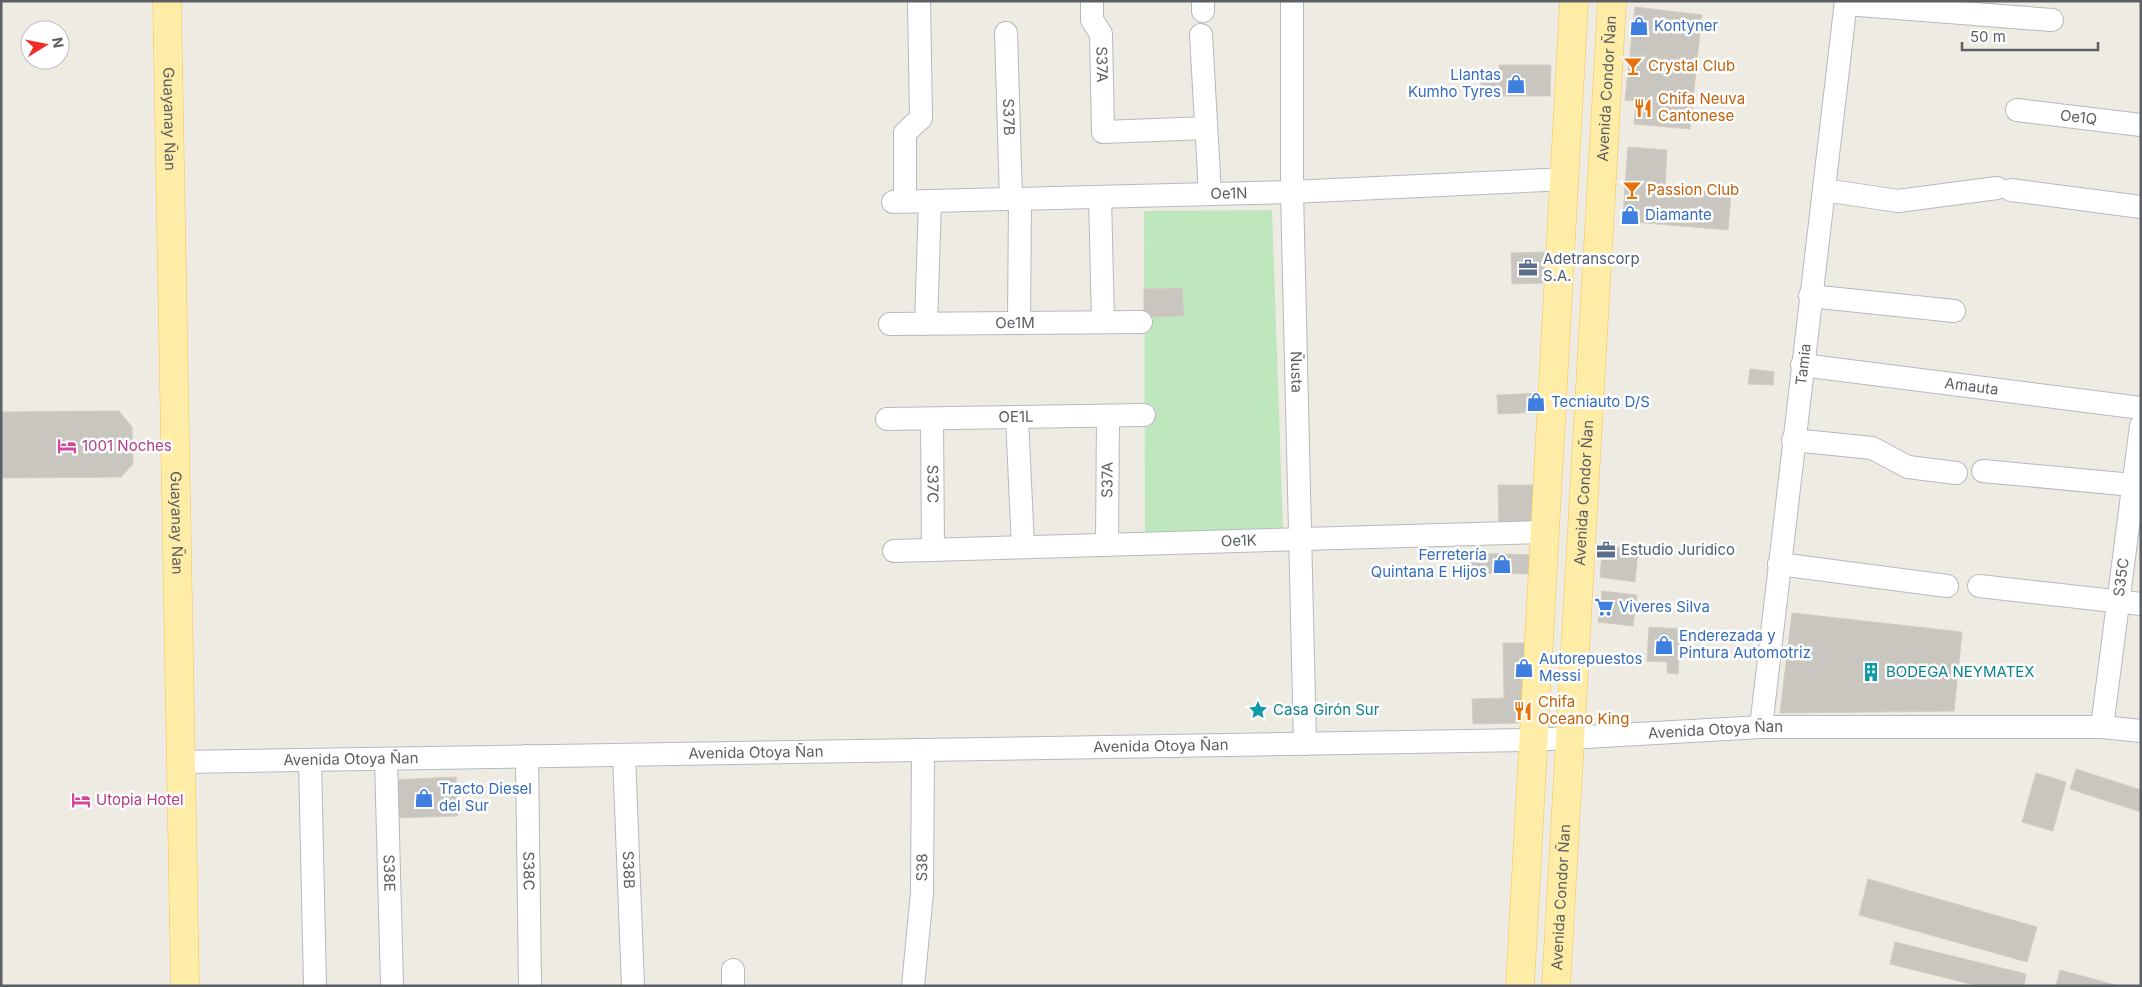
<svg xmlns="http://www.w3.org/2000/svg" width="2142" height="987" font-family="Inter,sans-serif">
<rect width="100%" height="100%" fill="#eeebe3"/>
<!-- green -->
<path fill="#bfe7be" d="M 1272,210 L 1283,529 L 1145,534 L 1144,211 Z"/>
<!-- building -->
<g fill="#c9c6c0" stroke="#d3cdc1">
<path d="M 1635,7 L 1702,15 L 1697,61 L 1630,54 Z"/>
<path d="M 1630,54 L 1697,61 L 1690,129 L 1634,124 L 1636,101 L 1625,100 Z"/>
<path d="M 1499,65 L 1551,65 L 1550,96 L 1481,96 L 1481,72 L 1499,73 Z"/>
<path d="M 1628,147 L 1667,150 L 1665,187 L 1625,185 Z"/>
<path d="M 1625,185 L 1731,193 L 1728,230 L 1623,221 Z"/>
<path d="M 1545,252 L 1546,283 L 1512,284 L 1511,253 Z"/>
<path d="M 1182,288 L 1184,316 L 1144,317 L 1144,289 Z"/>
<path d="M 1750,369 L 1774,372 L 1773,385 L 1748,384 Z"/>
<path d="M 1542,393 L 1542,412 L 1498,414 L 1497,395 Z"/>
<path d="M 119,411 L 132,427 L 133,464 L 121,477 L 1,478 L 1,412 Z"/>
<path d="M 1498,485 L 1537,485 L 1537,527 L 1499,527 Z"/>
<path d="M 1603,545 L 1638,550 L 1635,582 L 1600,577 Z"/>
<path d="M 1470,553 L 1534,555 L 1534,574 L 1470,573 Z"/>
<path d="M 1602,591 L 1637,595 L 1633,626 L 1598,622 Z"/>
<path d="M 1792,613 L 1962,632 L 1954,711 L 1780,713 Z"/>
<path d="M 1649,627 L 1681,629 L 1678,674 L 1667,673 L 1667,662 L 1647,661 Z"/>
<path d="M 1503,643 L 1528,643 L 1524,718 L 1518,723 L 1473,724 L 1472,699 L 1504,698 Z"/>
<path d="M 2076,769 L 2141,790 L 2141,812 L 2070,789 Z"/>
<path d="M 2036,773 L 2066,782 L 2053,831 L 2022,822 Z"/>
<path d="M 456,777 L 458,816 L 392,818 L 391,780 Z"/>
<path d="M 1868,879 L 2037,927 L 2027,962 L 1859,915 Z"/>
<path d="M 1895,942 L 2026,974 L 2024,986 L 1979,986 L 1890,964 Z"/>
<path d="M 2060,970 L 2119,986 L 2056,986 Z"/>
</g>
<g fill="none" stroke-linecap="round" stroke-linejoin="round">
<!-- minor casing -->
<g stroke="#b5b9be" stroke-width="24">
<g id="minor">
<path id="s1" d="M 1092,1 L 1092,20 L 1101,34 L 1103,132 L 1206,128"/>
<path d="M 1203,1 L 1203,11"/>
<path id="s2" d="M 1292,1 L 1292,192 L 1305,744"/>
<path d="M 1846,4 L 2052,20"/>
<path id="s3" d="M 1006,33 L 1011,199"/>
<path d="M 1201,35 L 1210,194"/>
<path id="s4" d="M 2017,110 L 2141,125"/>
<path d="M 1824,190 L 1898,201 L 1997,188"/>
<path d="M 2011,190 L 2141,207"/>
<path d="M 1100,197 L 1103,322"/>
<path d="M 905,201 L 905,133 L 921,118 L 919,1"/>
<path id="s5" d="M 893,202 L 1292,192 L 1566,179"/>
<path d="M 1810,296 L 1954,311"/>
<path d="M 1019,323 L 1020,199"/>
<path id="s6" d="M 890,324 L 1141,322"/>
<path d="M 926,324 L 930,201"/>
<path id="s7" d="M 1802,365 L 2141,408"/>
<path d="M 1017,417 L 1023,547"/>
<path id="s8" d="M 887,419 L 1144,415"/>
<path id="s9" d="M 932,419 L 933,550"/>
<path d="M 1793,440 L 1872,448 L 1908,467 L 1956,473"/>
<path d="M 1983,471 L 2133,485"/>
<path id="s10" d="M 1107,545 L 1108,416"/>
<path id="s11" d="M 894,551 L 1544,532"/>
<path d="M 1779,564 L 1947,586"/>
<path d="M 1979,586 L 2141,604"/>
<path id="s12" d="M 1761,727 L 1846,1"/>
<path id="s13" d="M 2102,727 L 2141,426"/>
<path id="s14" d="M 624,755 L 633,986"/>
<path id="s15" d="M 527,756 L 530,986"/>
<path id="s16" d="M 386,759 L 392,986"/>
<path d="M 310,760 L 315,986"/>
<path id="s17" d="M 181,762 L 1533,740 L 1761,727 L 2102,727 L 2141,731"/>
<path d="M 733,970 L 733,986"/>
<path id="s18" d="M 913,986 L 922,893 L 923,750"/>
</g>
</g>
<!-- major casing -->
<g stroke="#f8c353" stroke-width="29">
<g id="major">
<path id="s19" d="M 167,1 L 185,986"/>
<path d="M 1520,986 L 1574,1"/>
<path id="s20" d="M 1556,986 L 1612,1"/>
</g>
</g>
<!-- minor -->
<use href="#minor" stroke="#fff" stroke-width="22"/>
<!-- major -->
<use href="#major" stroke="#ffeda7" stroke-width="28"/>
</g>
<!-- icons -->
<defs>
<g id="shop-bare" transform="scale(1.5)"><path d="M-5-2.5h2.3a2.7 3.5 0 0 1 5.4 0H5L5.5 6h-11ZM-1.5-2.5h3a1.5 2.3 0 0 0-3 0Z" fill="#3f7fe0" stroke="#fff" stroke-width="2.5" paint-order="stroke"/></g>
<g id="bar-bare" transform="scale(1.5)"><path d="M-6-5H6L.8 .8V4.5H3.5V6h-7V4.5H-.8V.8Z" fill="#e8710a" stroke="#fff" stroke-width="2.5" paint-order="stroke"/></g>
<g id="restaurant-bare" transform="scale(1.5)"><path d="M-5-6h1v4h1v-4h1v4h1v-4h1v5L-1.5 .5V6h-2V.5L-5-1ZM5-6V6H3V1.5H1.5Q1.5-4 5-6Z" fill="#e8710a" stroke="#fff" stroke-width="2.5" paint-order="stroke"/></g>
<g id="office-bare" transform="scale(1.5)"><path d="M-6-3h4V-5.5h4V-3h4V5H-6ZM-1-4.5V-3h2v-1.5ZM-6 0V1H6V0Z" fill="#5c6f8a" stroke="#fff" stroke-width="2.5" paint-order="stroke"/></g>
<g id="hotel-bare" transform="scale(1.5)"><path d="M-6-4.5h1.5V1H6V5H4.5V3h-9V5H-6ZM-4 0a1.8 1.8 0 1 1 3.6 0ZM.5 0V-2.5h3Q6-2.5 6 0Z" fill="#d1479c" stroke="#fff" stroke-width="2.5" paint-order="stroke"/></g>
<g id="supermarket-bare" transform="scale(1.5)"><path d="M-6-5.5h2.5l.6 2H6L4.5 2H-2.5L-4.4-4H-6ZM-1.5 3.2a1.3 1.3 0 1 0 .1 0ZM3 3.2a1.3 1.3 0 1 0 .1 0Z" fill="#3f7fe0" stroke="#fff" stroke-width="2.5" paint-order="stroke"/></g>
<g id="building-bare" transform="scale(1.5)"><path d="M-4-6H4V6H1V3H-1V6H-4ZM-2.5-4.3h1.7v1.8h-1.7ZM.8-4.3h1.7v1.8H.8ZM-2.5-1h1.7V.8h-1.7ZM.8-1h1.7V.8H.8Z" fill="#0f9aa8" stroke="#fff" stroke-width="2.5" paint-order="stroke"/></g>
<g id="sight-bare" transform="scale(1.5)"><path d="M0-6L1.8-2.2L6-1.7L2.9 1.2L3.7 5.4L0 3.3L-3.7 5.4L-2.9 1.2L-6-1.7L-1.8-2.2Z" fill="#0f9aa8" stroke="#fff" stroke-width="2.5" paint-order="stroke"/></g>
</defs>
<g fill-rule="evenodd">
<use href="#shop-bare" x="1639" y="26"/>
<use href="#bar-bare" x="1633" y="66"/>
<use href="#shop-bare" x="1516" y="84"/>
<use href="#restaurant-bare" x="1643" y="108"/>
<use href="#bar-bare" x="1632" y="190"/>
<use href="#shop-bare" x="1630" y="215"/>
<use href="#office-bare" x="1528" y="268"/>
<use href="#shop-bare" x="1536" y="402"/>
<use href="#hotel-bare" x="67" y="446"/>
<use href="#office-bare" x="1606" y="550"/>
<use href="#shop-bare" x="1502" y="564"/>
<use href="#supermarket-bare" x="1604" y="607"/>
<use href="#shop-bare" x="1664" y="645"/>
<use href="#shop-bare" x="1524" y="668"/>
<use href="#building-bare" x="1871" y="672"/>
<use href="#sight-bare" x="1258" y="710"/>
<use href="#restaurant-bare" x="1523" y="711"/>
<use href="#shop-bare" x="424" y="798"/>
<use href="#hotel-bare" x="81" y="800"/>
</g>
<g text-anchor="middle" stroke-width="5" stroke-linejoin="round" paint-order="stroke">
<!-- shop labels -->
<g font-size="15" fill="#366cbe" stroke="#fff" text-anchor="start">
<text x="1654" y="31">Kontyner</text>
<text x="1501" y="80" text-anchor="end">Llantas<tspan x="1501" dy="17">Kumho Tyres</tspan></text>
<text x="1645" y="220">Diamante</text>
<text x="1551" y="407">Tecniauto D/S</text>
<text x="1487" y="560" text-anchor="end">Ferretería<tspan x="1487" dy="17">Quintana E Hijos</tspan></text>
<text x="1619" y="612">Viveres Silva</text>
<text x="1679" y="641">Enderezada y<tspan x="1679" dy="17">Pintura Automotriz</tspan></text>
<text x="1539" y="664">Autorepuestos<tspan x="1539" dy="17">Messi</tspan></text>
<text x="439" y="794">Tracto Diesel<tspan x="439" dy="17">del Sur</tspan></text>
</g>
<!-- street labels -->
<g font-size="15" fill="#5b5f64" stroke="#fff">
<text dy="5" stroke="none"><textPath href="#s1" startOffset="66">S37A</textPath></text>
<text dy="5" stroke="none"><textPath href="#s20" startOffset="899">Avenida Condor Ñan</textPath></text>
<text dy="5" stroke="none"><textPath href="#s3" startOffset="84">S37B</textPath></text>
<text dy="5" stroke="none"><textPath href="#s4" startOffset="62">Oe1Q</textPath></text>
<text dy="5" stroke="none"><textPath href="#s19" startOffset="118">Guayanay Ñan</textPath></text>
<text dy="5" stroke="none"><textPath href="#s5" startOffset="336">Oe1N</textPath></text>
<text dy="5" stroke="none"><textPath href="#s6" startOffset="125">Oe1M</textPath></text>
<text dy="5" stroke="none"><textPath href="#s12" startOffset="365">Tamia</textPath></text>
<text dy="5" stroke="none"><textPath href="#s2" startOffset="371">Ñusta</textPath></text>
<text dy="5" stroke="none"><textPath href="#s7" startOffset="171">Amauta</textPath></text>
<text dy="5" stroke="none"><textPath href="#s8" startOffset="129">OE1L</textPath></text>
<text dy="5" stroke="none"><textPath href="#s10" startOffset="65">S37A</textPath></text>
<text dy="5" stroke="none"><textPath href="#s9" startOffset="65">S37C</textPath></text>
<text dy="5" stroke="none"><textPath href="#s20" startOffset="494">Avenida Condor Ñan</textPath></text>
<text dy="5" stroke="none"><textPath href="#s19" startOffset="522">Guayanay Ñan</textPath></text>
<text dy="5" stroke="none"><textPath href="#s11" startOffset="345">Oe1K</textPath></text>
<text dy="5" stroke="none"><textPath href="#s13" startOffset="151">S35C</textPath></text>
<text dy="5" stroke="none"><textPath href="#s17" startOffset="1535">Avenida Otoya Ñan</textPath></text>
<text dy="5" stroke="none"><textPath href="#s17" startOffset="980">Avenida Otoya Ñan</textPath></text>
<text dy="5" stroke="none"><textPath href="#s17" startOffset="575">Avenida Otoya Ñan</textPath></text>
<text dy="5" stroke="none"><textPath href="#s17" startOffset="170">Avenida Otoya Ñan</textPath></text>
<text dy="5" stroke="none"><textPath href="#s18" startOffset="119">S38</textPath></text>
<text dy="5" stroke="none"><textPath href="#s14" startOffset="115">S38B</textPath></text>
<text dy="5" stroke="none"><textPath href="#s15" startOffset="115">S38C</textPath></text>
<text dy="5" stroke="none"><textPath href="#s16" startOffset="114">S38E</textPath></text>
<text dy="5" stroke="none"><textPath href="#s20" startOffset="89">Avenida Condor Ñan</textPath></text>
</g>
<!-- food labels -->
<g font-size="15" fill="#c56008" stroke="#fff" text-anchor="start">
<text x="1648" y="71">Crystal Club</text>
<text x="1658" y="104">Chifa Neuva<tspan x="1658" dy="17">Cantonese</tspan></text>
<text x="1647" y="195">Passion Club</text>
<text x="1538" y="707">Chifa<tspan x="1538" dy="17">Oceano King</tspan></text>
</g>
<!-- service labels -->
<g font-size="15" fill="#4e5e75" stroke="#fff" text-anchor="start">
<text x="1543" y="264">Adetranscorp<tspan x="1543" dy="17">S.A.</tspan></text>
<text x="1621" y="555">Estudio Juridico</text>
</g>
<!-- hotel labels -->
<g font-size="15" fill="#b23c85" stroke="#fff" text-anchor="start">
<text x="82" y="451">1001 Noches</text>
<text x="96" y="805">Utopia Hotel</text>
</g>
<!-- culture labels -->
<g font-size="15" fill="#0d838f" stroke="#fff" text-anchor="start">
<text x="1886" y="677">BODEGA NEYMATEX</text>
<text x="1273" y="715">Casa Girón Sur</text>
</g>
</g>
<!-- border -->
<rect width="2142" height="987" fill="none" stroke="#5b5f64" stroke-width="5"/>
<!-- north arrow -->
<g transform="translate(45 45) rotate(80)"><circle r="24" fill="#ffffff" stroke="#bdbfc1"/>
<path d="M0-4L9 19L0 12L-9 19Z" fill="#f12e26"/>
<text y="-8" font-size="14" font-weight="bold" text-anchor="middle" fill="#5b5f64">N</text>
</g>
<!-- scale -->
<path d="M1962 42v8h136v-8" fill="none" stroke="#5b5f64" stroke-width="2.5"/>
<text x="1970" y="42" font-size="15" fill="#5b5f64" stroke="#ffffff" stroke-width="4" paint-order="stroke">50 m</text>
</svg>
